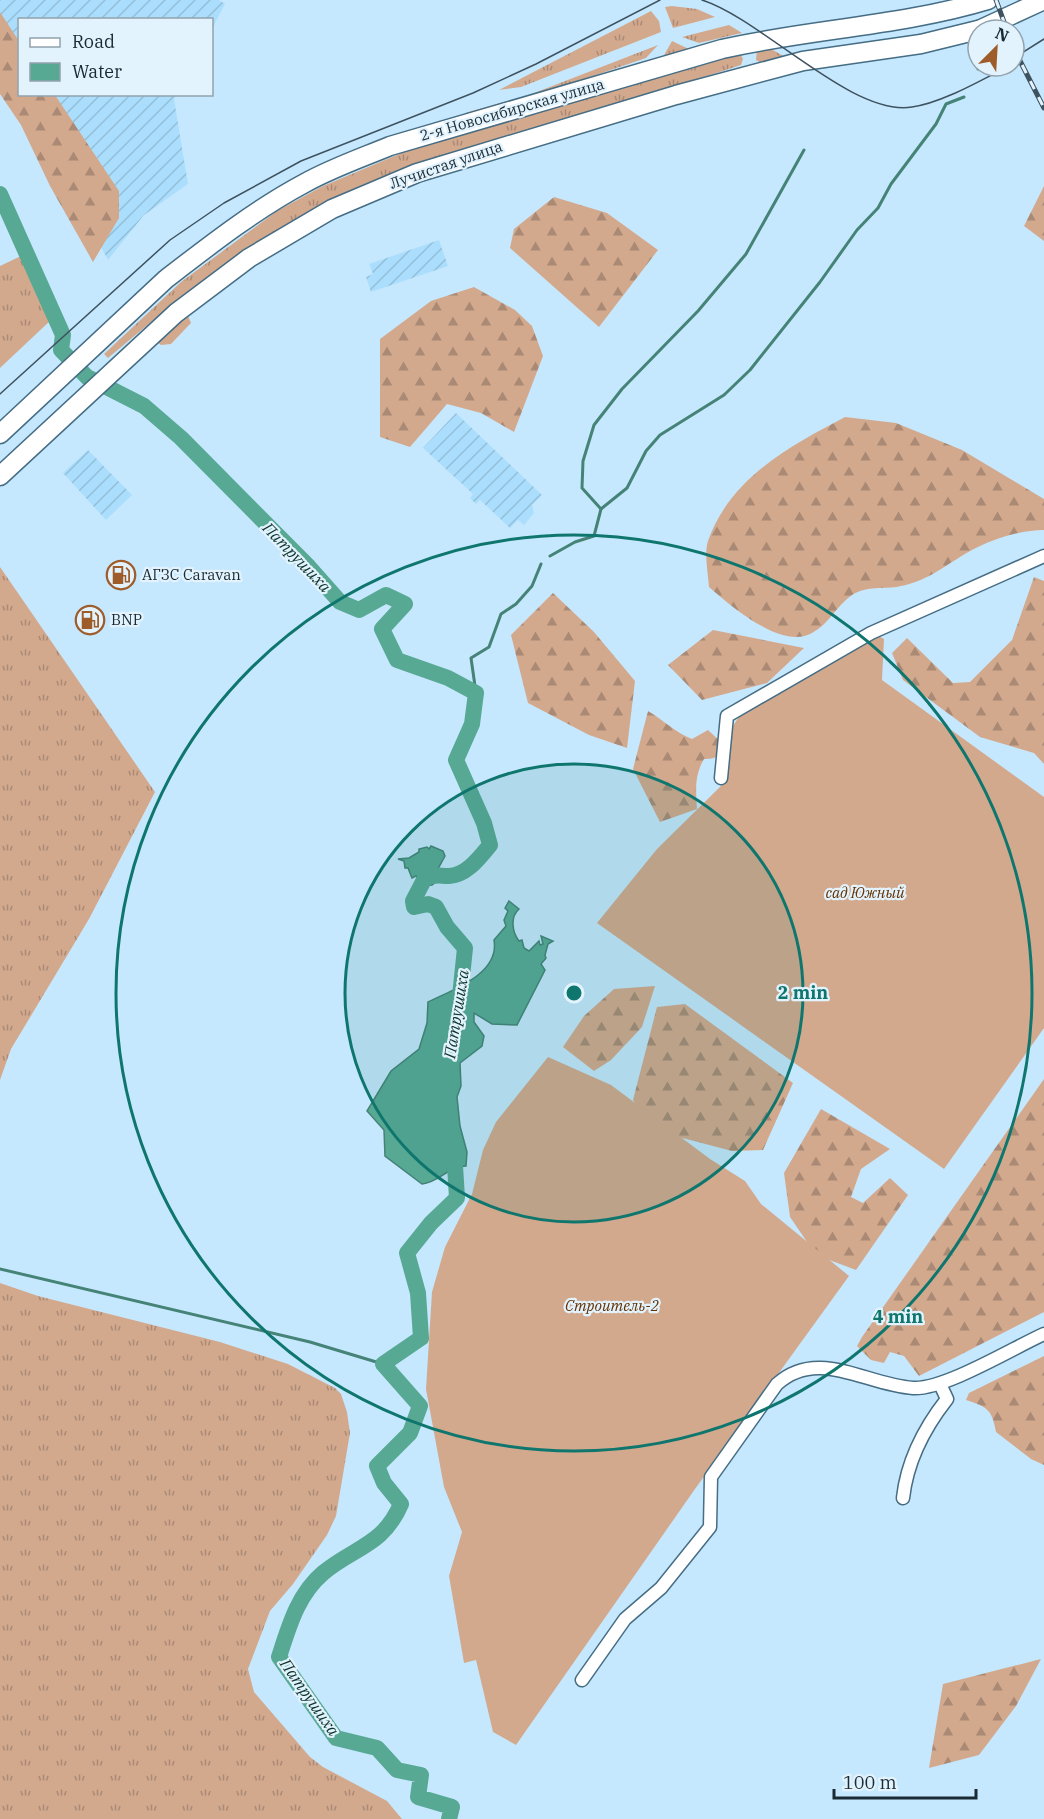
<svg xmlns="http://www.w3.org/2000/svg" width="1044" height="1819" font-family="'IBM Plex Serif',serif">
<defs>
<pattern id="industrial-furrows" width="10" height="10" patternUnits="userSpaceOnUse" patternTransform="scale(1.5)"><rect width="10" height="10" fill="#abdefd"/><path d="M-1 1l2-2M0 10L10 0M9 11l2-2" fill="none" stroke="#93bfd9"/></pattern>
<pattern id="grass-tufts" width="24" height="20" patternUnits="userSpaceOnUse" patternTransform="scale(1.5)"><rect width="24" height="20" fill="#d3a98e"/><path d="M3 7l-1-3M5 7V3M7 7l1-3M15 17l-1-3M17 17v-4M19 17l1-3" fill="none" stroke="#aa8a75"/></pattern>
<pattern id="forest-firs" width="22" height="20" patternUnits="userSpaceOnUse" patternTransform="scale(1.5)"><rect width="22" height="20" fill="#d3a98e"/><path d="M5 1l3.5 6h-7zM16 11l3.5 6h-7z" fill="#aa8a75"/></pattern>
</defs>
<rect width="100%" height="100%" fill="#c6e8fe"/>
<!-- industrial -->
<g fill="url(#industrial-furrows)">
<path d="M 0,0 L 219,0 L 225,4 L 212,29 L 212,20 L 20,20 L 20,94 L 177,95 L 174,99 L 188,184 L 144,215 L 108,260 L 0,59 Z"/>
<path d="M 439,240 L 448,266 L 371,292 L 366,277 L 373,274 L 369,264 Z"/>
<path d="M 456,413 L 542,495 L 532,505 L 534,513 L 524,525 L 518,520 L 510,528 L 480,500 L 476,504 L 470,498 L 473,494 L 423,448 Z"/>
<path d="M 88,450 L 132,495 L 106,520 L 63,473 Z"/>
</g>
<!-- grass -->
<g fill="url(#grass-tufts)">
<path d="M 672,6 L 697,9 L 715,17 L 673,28 L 665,7 Z"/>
<path d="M 651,11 L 659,21 L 661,32 L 521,87 L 499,90 Z"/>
<path d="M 729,25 L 742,33 L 699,43 L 682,37 Z"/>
<path d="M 672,41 L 693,51 L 663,57 Z"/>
<path d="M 658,45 L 646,58 L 543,93 L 466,115 L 465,113 L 529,95 Z"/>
<path d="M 766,46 L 785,57 L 761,63 L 756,60 L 757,49 Z"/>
<path d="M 740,53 L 743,59 L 741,65 C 590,115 418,153 279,230 C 218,264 162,313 108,358 L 104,354 L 181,282 L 277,211 L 323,186 L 416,147 Z"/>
<path d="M 23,255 L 51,320 L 0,368 L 0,266 Z"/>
<path d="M 188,316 L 191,323 L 171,344 L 161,345 L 157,342 L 123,376 L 120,373 L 182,317 Z"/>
<path d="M 0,567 L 155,792 L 89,919 L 11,1049 L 0,1080 Z"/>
<path d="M 0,1283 L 38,1296 L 220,1342 L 288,1364 L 335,1388 L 341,1394 L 347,1412 L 350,1433 L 336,1516 L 327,1535 L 293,1584 L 270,1611 L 248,1669 L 254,1692 L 310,1757 L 323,1767 L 387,1801 L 402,1819 L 0,1819 Z"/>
</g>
<!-- forest -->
<g fill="url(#forest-firs)">
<path d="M 0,12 L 19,41 L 20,94 L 55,95 L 119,191 L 119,218 L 93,262 L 50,186 L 21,125 L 0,94 Z"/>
<path d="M 1044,186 L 1044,241 L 1024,226 Z"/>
<path d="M 554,197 L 607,213 L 658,250 L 599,327 L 510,248 L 514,229 Z"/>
<path d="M 474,287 L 515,310 L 532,326 L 543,356 L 514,432 L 481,413 L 447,404 L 410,447 L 380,437 L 380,339 L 431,301 Z"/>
<path d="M 845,417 L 896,423 L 962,450 L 1044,499 L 1044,530 C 1020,530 992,539 970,551 C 947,564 928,581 901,586 C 883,590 868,585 852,595 C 837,605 829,624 812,633 C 782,651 730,605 709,587 C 708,573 704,553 708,541 C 730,478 790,446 845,417 Z"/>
<path d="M 1034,577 L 1044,581 L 1044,764 L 1034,753 L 980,737 L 903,680 L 892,653 L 907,638 L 953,683 L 970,682 L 1012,640 Z"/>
<path d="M 553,593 L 594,632 L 635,681 L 627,748 L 589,735 L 528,703 L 511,635 Z"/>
<path d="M 713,630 L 804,648 L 767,683 L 702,700 L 668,665 Z"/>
<path d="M 648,711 C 665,721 673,731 692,739 L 708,730 L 722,743 C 720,756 718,759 704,759 C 694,776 696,791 697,809 L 660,822 L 633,769 Z"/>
<path d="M 655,986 L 642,1027 L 611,1060 L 594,1071 L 563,1047 L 584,1016 L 614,989 Z"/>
<path d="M 685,1004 L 793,1083 L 763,1150 L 732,1151 L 675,1136 L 656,1137 L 633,1100 L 657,1007 Z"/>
<path d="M 1044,1079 L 1044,1312 L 919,1376 L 904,1356 L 890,1352 L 884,1363 L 871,1360 L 857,1346 L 862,1337 Z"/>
<path d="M 821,1109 L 890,1149 L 861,1169 L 851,1197 L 863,1203 L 890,1178 L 908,1195 L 856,1270 L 816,1255 L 790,1217 L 784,1173 Z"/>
<path d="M 1044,1356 L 1044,1465 L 1031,1459 L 996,1432 C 992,1410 988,1407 966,1400 L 969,1393 Z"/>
<path d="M 1041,1659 L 1016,1706 L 979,1755 L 929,1768 L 943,1684 Z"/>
</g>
<!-- garden -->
<g fill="#d3a98e">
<path d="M 877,635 L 884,639 L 882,680 L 1044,797 L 1044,1028 L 944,1169 L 597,923 L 657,849 L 725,782 L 733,726 L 740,715 Z"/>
<path d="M 548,1057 L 611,1085 L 710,1159 L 745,1181 L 761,1204 L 849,1276 L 695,1489 L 516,1745 L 493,1732 L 476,1660 L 464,1663 L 449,1576 L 462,1532 L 444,1487 L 426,1389 L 432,1292 L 445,1247 L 472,1194 L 483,1150 L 496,1122 Z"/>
</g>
<!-- water -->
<g fill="#58a994" stroke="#458377" stroke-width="1.5">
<path d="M 431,846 L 443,851 L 445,856 L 432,880 L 441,878 L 432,885 L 420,886 L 420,891 L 417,888 L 420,880 L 416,876 L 412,878 L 408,868 L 405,868 L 404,861 L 398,859 L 409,858 L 419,852 L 419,849 L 427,847 L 429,849 Z"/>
<path d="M 509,901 L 519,909 C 510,917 512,932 519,941 L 522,940 L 524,948 L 529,951 L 539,941 L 540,945 L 543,944 L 541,936 L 553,941 L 548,944 L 545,955 L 546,958 L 541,964 L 545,970 L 517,1025 L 492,1024 L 474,1013 L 474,1022 L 484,1036 L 482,1046 L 460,1063 L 461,1086 L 457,1097 L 460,1126 L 467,1152 L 466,1166 C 448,1166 440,1182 422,1184 L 385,1156 L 384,1130 L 367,1111 L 391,1071 L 419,1049 L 427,1023 L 428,1002 C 452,990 500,974 494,940 L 506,926 L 504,920 L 508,911 L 505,908 Z"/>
</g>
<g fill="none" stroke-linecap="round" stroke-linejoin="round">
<!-- stream -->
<g stroke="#458377" stroke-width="3">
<path d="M 978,69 L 980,66"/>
<path d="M 601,509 L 627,488 L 646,451 L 660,435 L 724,395 L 750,370 L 820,282 L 857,230 L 878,208 L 891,184 L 936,124 L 946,104 L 964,97"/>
<path d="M 550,556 L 575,542 L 594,536 L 601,509 L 582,488 L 583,461 L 594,425 L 622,389 L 698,311 L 746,254 L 804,150"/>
<path d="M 476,693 L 471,658 L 489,647 L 501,614 L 516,604 L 532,586 L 541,564"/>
<path d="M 0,1269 L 310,1342 L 383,1364"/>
</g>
<!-- river -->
<g stroke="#58a994" stroke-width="16">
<path d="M 0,194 L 63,335 L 61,350 L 87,377 L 144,406 L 181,438 L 309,567 L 340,602 L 359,610 L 386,595 L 405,604 L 382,629 L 397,660 L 448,678 L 476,693 L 472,724 L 456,760 L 484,823 L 490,845 C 479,858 467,875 449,876 C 439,876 435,874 425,878 L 413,901 L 414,907 L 428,904 L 436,907 L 447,927 L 465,948 L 459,1006"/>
<path d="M 444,1148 L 455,1166 L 457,1198 L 431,1223 L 407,1253 L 418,1293 L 421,1338 L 383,1364 L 420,1406 L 410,1433 L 377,1466 L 384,1483 L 401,1504 C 383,1546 354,1547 323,1573 C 298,1594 289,1626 279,1657 L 336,1738 L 377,1748 L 397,1770 L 421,1775 L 418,1797 L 452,1807 L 449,1819"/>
</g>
<!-- street casing -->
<g stroke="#456d84" stroke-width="15">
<g id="street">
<path d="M 721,778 L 727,716 L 871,633 L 1044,556"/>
<path d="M 903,1498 C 907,1462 925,1427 947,1399 L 940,1384"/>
<path d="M 582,1680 L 625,1619 L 661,1588 L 710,1527 L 711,1477 L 777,1384 C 818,1347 866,1385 913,1388 C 944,1390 1013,1348 1044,1334"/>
</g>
</g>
<!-- primary casing -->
<g stroke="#456d84" stroke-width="21">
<g id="primary">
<path d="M 979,30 L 1044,0"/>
<path d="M 0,434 L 166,279 C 210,245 256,209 305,183 C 332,168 361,158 390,146 L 722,49 C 810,29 902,26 988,0"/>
<path d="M 0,476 L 176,313 L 249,258 L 332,209 L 417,173 L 676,95 L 803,61 L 921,44 L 978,30"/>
</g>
</g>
<!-- street -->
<use href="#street" stroke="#fff" stroke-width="12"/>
<!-- primary -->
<use href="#primary" stroke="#fff" stroke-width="18"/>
<!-- tram -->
<g stroke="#3e525f" stroke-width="1.5">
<path d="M 702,0 C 762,19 852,117 912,107 C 942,103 981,80 1009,66"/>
<path d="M 1014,58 L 1044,39"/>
<path d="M 0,394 L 170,240 L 224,203 L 301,161 L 473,93 L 536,64 L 660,0"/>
</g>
<!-- rail casing -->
<g stroke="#3e525f" stroke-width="5">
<g id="rail">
<path d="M 996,0 L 1007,30"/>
<path d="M 1014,49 L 1044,108"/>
</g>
</g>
<!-- rail -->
<use href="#rail" stroke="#e2f3fe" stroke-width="3" stroke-dasharray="9" stroke-linecap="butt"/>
</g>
<!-- distance rings -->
<circle cx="574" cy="993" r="229" fill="#0f766e" fill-opacity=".12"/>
<g fill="none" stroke="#0f766e" stroke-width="3">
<circle cx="574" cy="993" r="229"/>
<circle cx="574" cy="993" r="458"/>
</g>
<!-- icons -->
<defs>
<g id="fuel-ring" transform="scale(1.5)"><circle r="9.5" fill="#e2f3fe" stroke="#9e5c2a" stroke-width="1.5"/><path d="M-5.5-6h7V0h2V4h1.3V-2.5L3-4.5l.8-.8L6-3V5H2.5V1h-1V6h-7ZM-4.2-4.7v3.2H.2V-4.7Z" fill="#9e5c2a"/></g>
</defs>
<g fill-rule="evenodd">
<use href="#fuel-ring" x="121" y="575"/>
<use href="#fuel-ring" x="90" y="620"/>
</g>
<g text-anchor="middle" stroke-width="4.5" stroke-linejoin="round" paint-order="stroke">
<!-- street labels -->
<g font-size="15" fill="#192a34" stroke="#e2f3fe">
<text transform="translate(512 110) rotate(-16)" y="5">2-я Новосибирская улица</text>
<text transform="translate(446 165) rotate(-19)" y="5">Лучистая улица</text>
</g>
<!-- poi labels -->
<g font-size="15" fill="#192a34" stroke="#e2f3fe" text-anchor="start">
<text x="142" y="580">АГЗС Caravan</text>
<text x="111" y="625">BNP</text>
</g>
<!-- park labels -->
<g font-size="15" font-style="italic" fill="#653100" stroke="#e2f3fe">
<text x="865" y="898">сад Южный</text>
<text x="612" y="1311">Строитель-2</text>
</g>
<!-- water labels -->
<g font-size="16" font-style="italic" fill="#0d342b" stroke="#e2f3fe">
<text transform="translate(297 557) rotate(46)" y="6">Патрушиха</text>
<text transform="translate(456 1014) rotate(-81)" y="6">Патрушиха</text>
<text transform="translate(310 1697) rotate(55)" y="6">Патрушиха</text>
</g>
</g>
<circle cx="574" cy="993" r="9" fill="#0f766e" stroke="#e2f3fe" stroke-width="3"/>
<g font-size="18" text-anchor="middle" font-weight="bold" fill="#0f766e" stroke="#e2f3fe" stroke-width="4.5" stroke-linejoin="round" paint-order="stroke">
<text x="803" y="999">2 min</text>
<text x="898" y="1323">4 min</text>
</g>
<!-- legend -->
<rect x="18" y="18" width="195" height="78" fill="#e2f3fe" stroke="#92a3ad" stroke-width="1.5"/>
<rect x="30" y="38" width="30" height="9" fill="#ffffff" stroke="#92a3ad" stroke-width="1.5"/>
<text x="72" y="48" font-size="18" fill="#192a34">Road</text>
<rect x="30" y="63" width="30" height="18" fill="#58a994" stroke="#92a3ad" stroke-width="1.5"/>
<text x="72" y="78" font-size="18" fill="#192a34">Water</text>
<!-- north arrow -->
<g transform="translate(996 48) rotate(24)"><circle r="28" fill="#e2f3fe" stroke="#92a3ad" stroke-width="1.5"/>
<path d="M0-4.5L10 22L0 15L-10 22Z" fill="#9e5c2a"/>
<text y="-9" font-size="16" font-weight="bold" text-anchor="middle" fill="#192a34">N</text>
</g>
<!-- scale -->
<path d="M834 1789v9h142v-9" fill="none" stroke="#192a34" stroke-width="3"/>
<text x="843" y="1789" font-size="18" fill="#192a34" stroke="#e2f3fe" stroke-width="4.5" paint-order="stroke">100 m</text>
</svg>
